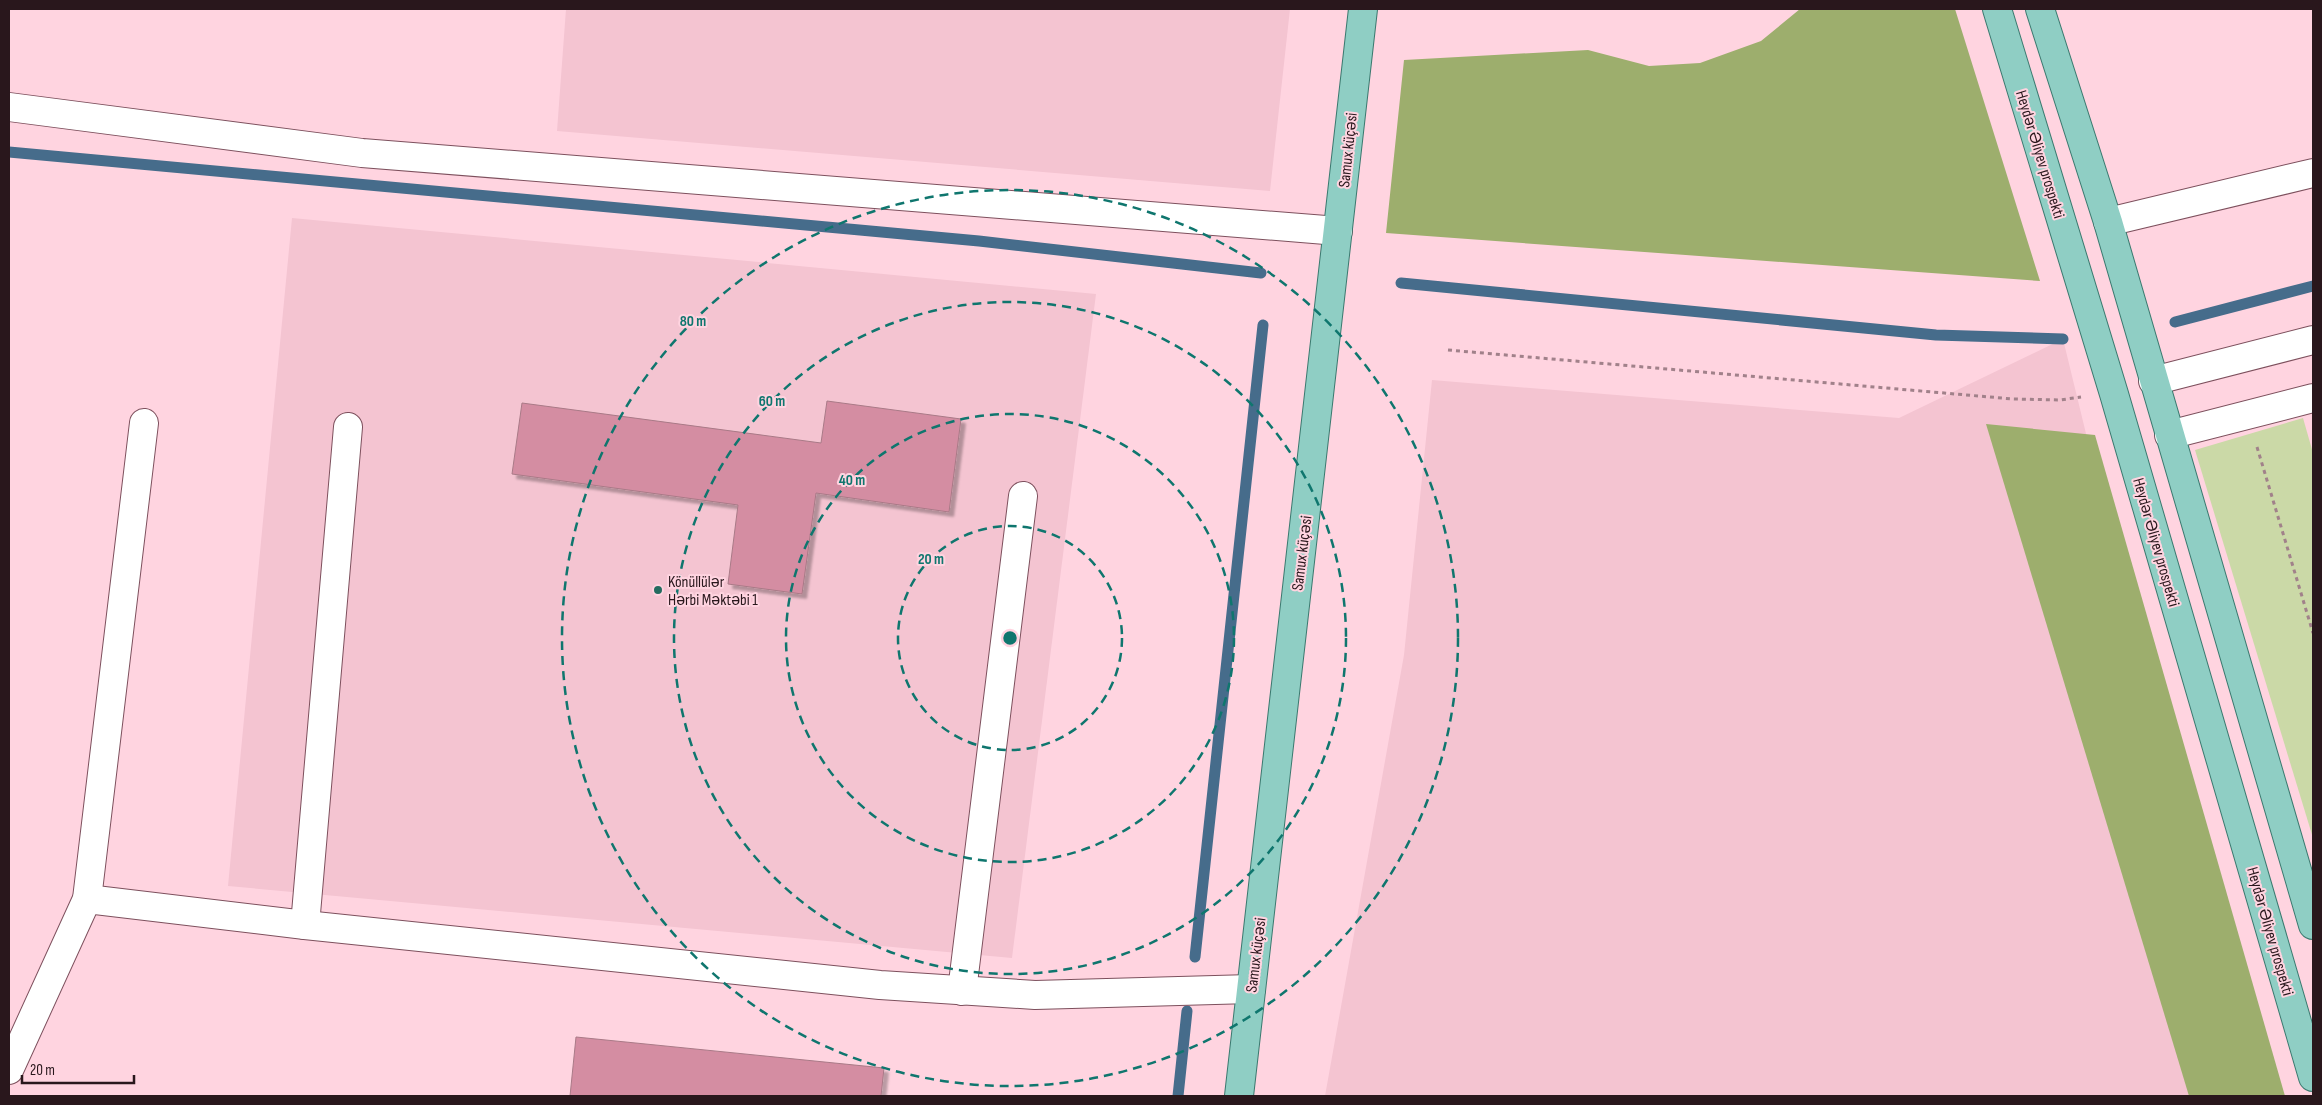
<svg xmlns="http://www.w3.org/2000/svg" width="2322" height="1105" font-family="'Sofia Sans Condensed',sans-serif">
<defs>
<filter id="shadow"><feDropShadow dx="4.5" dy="4.5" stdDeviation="1" flood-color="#0004"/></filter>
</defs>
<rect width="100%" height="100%" fill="#ffd4e0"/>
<!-- built -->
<g fill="#f4c4d1">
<path d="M 566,9 L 1290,9 L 1270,191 L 557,131 Z"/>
<path d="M 292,218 L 1096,294 L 1012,958 L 228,886 Z"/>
<path d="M 2063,339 L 2247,1096 L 1325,1096 L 1404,655 L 1432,380 L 1899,418 Z"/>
</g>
<!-- green -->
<path fill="#cbd9a7" d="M 2303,418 L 2313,453 L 2313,838 L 2195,450 Z"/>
<!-- forest -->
<g fill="#9dae6d">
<path d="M 1800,9 L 1955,9 L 2040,281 L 1386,233 L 1404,60 L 1588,50 L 1649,66 L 1700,63 L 1761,41 Z"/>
<path d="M 1986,424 L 2095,435 L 2285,1096 L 2189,1096 Z"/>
</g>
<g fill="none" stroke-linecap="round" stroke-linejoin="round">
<!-- stream -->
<g stroke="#466c8b" stroke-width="11">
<path d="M 9,152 L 979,241 L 1261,273"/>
<path d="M 1401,283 L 1936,335 L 2063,339"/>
<path d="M 2175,322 L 2313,286"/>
<path d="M 1195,957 L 1263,325"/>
<path d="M 1178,1096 L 1187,1011"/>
</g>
</g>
<!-- building -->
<g fill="#d48da2" stroke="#a97a87" filter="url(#shadow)">
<path d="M 827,401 L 961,419 L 949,512 L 816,493 L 802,594 L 728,584 L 738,505 L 512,474 L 522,403 L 821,443 Z"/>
<path d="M 576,1037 L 884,1068 L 881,1096 L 570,1096 Z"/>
</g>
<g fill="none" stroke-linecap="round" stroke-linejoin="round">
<!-- minor casing -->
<g stroke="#7d505d" stroke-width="30">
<g id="minor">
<path d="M 9,107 L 362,153 L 1338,231"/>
<path d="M 2108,222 L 2313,173"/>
<path d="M 2153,381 L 2313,340"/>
<path d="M 2169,435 L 2313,398"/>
<path d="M 87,899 L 305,925 L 880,985 L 1035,995 L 1251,989"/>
<path d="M 305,925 L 348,427"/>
<path d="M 962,991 L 1023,496"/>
<path d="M 9,1070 L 87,899 L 144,423"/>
</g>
</g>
<!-- major casing -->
<g stroke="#3b796f" stroke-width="30">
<g id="major">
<path d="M 1997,9 L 2114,394 L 2313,1077"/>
<path d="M 2040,9 L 2108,222 L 2313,925"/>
<path d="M 1239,1096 L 1363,9"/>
</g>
</g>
<!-- path -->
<g stroke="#a1818a" stroke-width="3" stroke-dasharray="4 4" stroke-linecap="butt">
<path d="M 1448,350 L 2013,399 L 2060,400 L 2081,397"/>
<path d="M 2257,447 L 2313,633"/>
</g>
<!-- minor -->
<use href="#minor" stroke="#fff" stroke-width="28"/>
<!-- major -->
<use href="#major" stroke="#8fcec4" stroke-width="28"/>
</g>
<!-- distance rings -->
<g fill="none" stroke="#0f766e" stroke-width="2.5" stroke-dasharray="9 6">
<circle cx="1010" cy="638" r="112"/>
<circle cx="1010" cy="638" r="224"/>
<circle cx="1010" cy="638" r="336"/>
<circle cx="1010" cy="638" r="448"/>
</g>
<!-- markers -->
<circle fill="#246b5f" stroke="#ffd4e0" stroke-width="2" cx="658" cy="590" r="5"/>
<g text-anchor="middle" stroke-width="4" stroke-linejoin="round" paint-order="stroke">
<!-- street labels -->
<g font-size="16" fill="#29171c" stroke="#ffd4e0">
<text transform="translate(1347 150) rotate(-84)" y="6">Samux küçəsi</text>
<text transform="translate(2041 154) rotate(73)" y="6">Heydər Əliyev prospekti</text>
<text transform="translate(2157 542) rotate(74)" y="6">Heydər Əliyev prospekti</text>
<text transform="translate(1301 553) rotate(-83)" y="6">Samux küçəsi</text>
<text transform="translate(2271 931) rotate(74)" y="6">Heydər Əliyev prospekti</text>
<text transform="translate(1255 955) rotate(-83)" y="6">Samux küçəsi</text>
</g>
<!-- poi labels -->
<g font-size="16" fill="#29171c" stroke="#ffd4e0" text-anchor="start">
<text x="668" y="587">Könüllülər<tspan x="668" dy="18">Hərbi Məktəbi 1</tspan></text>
</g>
</g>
<circle cx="1010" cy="638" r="8" fill="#0f766e" stroke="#ffd4e0" stroke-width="2.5"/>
<g font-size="15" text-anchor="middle" font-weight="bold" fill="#0f766e" stroke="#ffd4e0" stroke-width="4" stroke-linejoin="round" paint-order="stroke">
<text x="693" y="326">80 m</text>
<text x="772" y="406">60 m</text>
<text x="852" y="485">40 m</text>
<text x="931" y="564">20 m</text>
</g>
<!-- border -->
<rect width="2322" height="1105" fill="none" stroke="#29171c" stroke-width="20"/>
<!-- scale -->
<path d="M22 1075v8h112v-8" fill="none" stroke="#29171c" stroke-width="2.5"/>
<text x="30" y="1075" font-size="15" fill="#29171c" stroke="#ffd4e0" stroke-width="4" paint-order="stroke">20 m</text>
</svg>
